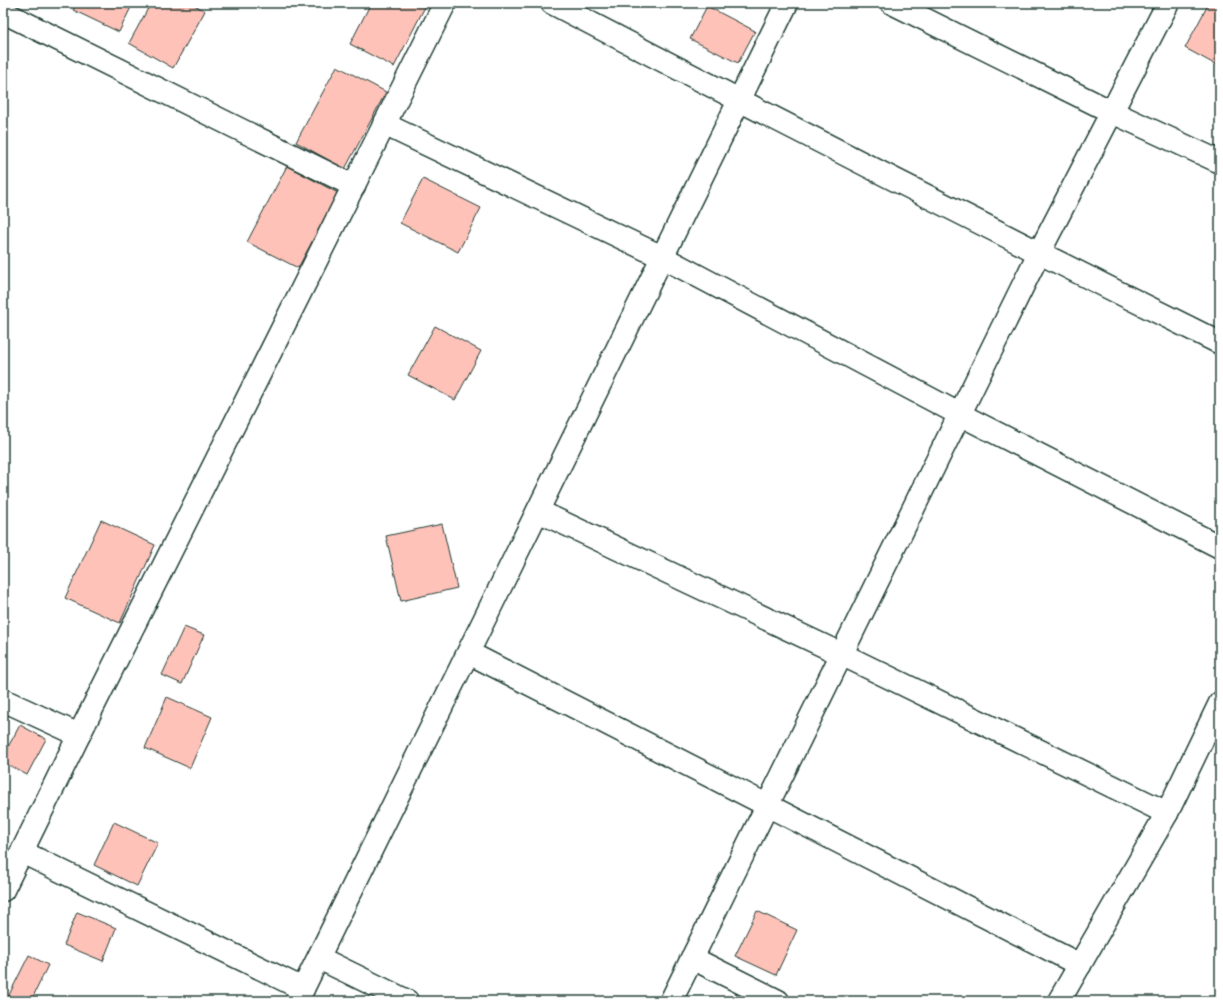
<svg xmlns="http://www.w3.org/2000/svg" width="1223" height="1004" font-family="Itim,sans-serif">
<rect width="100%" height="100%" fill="#fff"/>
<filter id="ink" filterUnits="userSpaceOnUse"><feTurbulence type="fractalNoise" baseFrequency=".025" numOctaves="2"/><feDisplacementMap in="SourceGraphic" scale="8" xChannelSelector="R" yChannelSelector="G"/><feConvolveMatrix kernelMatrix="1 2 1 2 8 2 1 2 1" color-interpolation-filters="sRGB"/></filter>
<g filter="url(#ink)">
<!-- building -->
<g fill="#fec2b9" stroke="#1f3d34">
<path d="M 77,3 L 133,3 L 119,32 L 73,10 Z"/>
<path d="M 151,3 L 191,3 L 205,11 L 173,68 L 129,43 Z"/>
<path d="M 371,3 L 427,3 L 394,67 L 350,44 Z"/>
<path d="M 1209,3 L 1220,3 L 1220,67 L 1185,48 Z"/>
<path d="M 707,6 L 755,31 L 738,63 L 690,39 Z"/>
<path d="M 337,66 L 386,92 L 345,169 L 296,142 Z"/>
<path d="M 287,166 L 338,193 L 298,268 L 247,242 Z"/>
<path d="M 423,179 L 481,208 L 458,252 L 400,223 Z"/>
<path d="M 435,326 L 481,351 L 455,400 L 408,375 Z"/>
<path d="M 101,520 L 155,545 L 120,623 L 65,598 Z"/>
<path d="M 442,524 L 457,588 L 401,601 L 386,536 Z"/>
<path d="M 184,627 L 204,635 L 182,684 L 162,675 Z"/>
<path d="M 167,697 L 212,717 L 190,768 L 145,748 Z"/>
<path d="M 20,725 L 46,739 L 27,775 L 3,762 L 3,756 Z"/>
<path d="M 114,822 L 158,843 L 137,886 L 94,865 Z"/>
<path d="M 757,911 L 797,930 L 776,975 L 735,956 Z"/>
<path d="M 77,912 L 116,928 L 103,961 L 64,945 Z"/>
<path d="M 29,955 L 48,965 L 31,1001 L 6,1001 Z"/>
</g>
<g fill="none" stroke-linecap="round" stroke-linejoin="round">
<!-- street casing -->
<g stroke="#1f3d34" stroke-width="25">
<g id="street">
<path d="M 552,3 C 774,119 996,232 1220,343"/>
<path d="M 892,3 L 1112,112 L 1220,162"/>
<path d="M 3,12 L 354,186"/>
<path d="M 384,124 L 662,257 L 959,414 L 1220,547"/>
<path d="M 538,511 L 841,654 L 1167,813"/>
<path d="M 469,653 L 1080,965"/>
<path d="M 3,700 L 79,735"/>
<path d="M 22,852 L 303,989"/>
<path d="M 319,958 L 407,1001"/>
<path d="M 692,958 L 778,1001"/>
<path d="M 297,1001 L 787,3"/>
<path d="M 671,1001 L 1039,253 L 1168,3"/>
<path d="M 1059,1001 L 1167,813 L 1220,703"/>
</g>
</g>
<!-- secondary casing -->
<g stroke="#1f3d34" stroke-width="25">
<path id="secondary" d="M 3,890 L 79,735 L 445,3"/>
</g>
<!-- street -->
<use href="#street" stroke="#fff" stroke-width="22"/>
<!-- secondary -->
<use href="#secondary" stroke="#fff" stroke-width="22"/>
</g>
</g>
<!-- margin -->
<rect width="1223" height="1004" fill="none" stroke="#fff" stroke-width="16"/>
<rect x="8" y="8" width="1207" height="988" fill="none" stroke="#1f3d34" stroke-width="1.5" filter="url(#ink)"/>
</svg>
